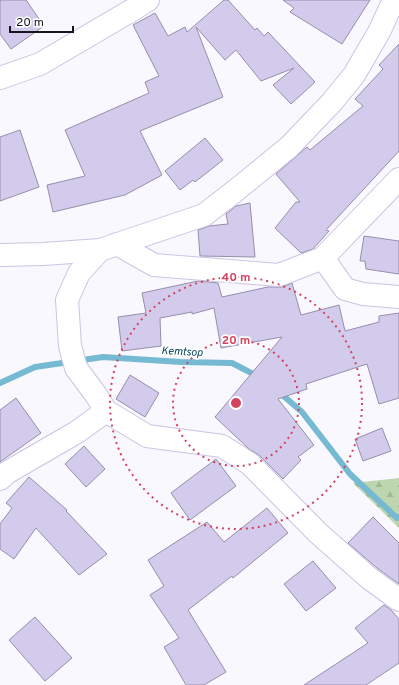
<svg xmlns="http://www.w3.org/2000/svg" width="399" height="685" font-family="Overpass,sans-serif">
<defs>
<pattern id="forest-firs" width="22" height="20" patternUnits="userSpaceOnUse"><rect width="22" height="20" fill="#bed6af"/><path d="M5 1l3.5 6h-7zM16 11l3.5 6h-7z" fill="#a3b796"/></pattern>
</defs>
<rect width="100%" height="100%" fill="#f9f8fe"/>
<!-- forest -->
<path fill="url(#forest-firs)" d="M 399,478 L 399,528 L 353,483 Z"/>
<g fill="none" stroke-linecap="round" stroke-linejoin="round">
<!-- stream -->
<g stroke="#75b9d2" stroke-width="6">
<path d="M 0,383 L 35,367 L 103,357 L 181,362 L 232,363 L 259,377"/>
<path d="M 279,392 L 302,412 L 350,474 L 397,518 L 399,517"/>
</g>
</g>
<!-- building -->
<g fill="#d3cbeb" stroke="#968eac">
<path d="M 0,0 L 26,0 L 44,26 L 11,49 L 0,34 Z"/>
<path d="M 224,0 L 228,0 L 255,30 L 257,28 L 264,36 L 268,32 L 315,82 L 291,104 L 273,85 L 294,68 L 261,81 L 236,50 L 225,60 L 196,27 L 223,97 L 140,131 L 162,175 L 125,195 L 53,212 L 47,185 L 85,176 L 65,130 L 149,93 L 145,82 L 159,76 L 133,25 L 155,13 L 168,36 L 185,27 L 187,32 Z"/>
<path d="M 283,0 L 370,0 L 342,44 L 290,12 L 294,8 Z"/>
<path d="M 399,44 L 399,151 L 326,230 L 329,231 L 313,249 L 301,253 L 275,228 L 296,202 L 300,202 L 276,174 L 307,147 L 310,150 L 363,106 L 355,99 L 383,69 L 379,65 Z"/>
<path d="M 20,130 L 39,187 L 0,201 L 0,137 Z"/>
<path d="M 205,138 L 223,160 L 195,182 L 193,180 L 180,190 L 165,171 Z"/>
<path d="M 250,203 L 255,257 L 200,256 L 198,230 L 209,226 L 228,224 L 226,214 L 236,206 Z"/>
<path d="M 364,236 L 399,241 L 399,274 L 366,269 L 365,261 L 360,261 Z"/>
<path d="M 198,281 L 218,283 L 222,297 L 268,287 L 283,287 L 292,283 L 301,315 L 339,305 L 345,331 L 379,322 L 379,316 L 399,313 L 399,398 L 379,404 L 367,364 L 306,384 L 307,389 L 278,399 L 314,445 L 298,457 L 301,460 L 283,479 L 259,455 L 249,449 L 215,417 L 282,337 L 221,348 L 214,308 L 192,314 L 192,312 L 160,318 L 161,346 L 122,351 L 118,317 L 146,313 L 142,293 Z"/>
<path d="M 130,375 L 159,393 L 145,417 L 116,399 Z"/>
<path d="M 16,398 L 41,433 L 0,462 L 0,410 Z"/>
<path d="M 382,428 L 391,451 L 363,461 L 355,439 Z"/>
<path d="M 84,446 L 105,469 L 86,487 L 65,464 Z"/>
<path d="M 216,459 L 236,486 L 190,520 L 171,493 Z"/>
<path d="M 29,477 L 67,510 L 66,511 L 107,554 L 79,575 L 36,528 L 14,559 L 0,549 L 0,524 L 12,508 L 6,503 Z"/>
<path d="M 267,508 L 288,533 L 233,578 L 232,576 L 188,610 L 226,672 L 204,685 L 186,685 L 164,647 L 179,638 L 150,595 L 164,586 L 148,560 L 207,522 L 224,542 Z"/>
<path d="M 373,517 L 399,543 L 399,584 L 377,568 L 348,543 Z"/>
<path d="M 313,561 L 336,588 L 306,611 L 284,584 Z"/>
<path d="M 384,605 L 391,610 L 399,619 L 399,663 L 366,685 L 304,685 L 368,643 L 355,628 Z"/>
<path d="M 35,617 L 72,658 L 45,681 L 9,640 Z"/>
</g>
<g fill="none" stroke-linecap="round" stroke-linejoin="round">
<!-- minor casing -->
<g stroke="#ccc3e3" stroke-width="24">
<g id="minor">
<path d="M 0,78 L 40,64 L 134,9 L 148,0"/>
<path d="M 117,244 L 154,265 L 279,275 L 323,258 L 399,179"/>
<path d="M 100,250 L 79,273 L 67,300 L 70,346 L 76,368 L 96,395 L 106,411 L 147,436 L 222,446 L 250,464 L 318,533 L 369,578 L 399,600"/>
<path d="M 0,255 L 43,254 L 100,250 L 204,215 L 235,191 L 289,147 L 332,102 L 354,75 L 379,32 L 394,0"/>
<path d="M 323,258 L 345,289 L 363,294 L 399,297"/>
<path d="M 0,479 L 8,472 L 77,432 L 106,411"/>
</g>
</g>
<!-- minor -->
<use href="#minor" stroke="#fff" stroke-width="22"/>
</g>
<!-- distance rings -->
<g fill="none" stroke="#d3435f" stroke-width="2" stroke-dasharray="2 4">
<circle cx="236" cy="403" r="63"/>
<circle cx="236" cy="403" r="126"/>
</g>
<g text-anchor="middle" stroke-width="3.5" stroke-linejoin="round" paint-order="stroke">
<!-- water labels -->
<g font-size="11" font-style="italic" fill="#084657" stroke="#fff">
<text transform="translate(182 351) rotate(3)" y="4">Kemtsop</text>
</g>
</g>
<circle cx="236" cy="403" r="6" fill="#d3435f" stroke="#fff" stroke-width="2"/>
<g font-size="12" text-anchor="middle" font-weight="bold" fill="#d3435f" stroke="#fff" stroke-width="3.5" stroke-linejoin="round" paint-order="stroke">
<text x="236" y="281">40 m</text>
<text x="236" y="344">20 m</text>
</g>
<!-- scale -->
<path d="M10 26v6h63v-6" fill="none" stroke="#181521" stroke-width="2"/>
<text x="16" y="26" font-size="12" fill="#181521" stroke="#ffffff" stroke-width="3" paint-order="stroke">20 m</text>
</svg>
